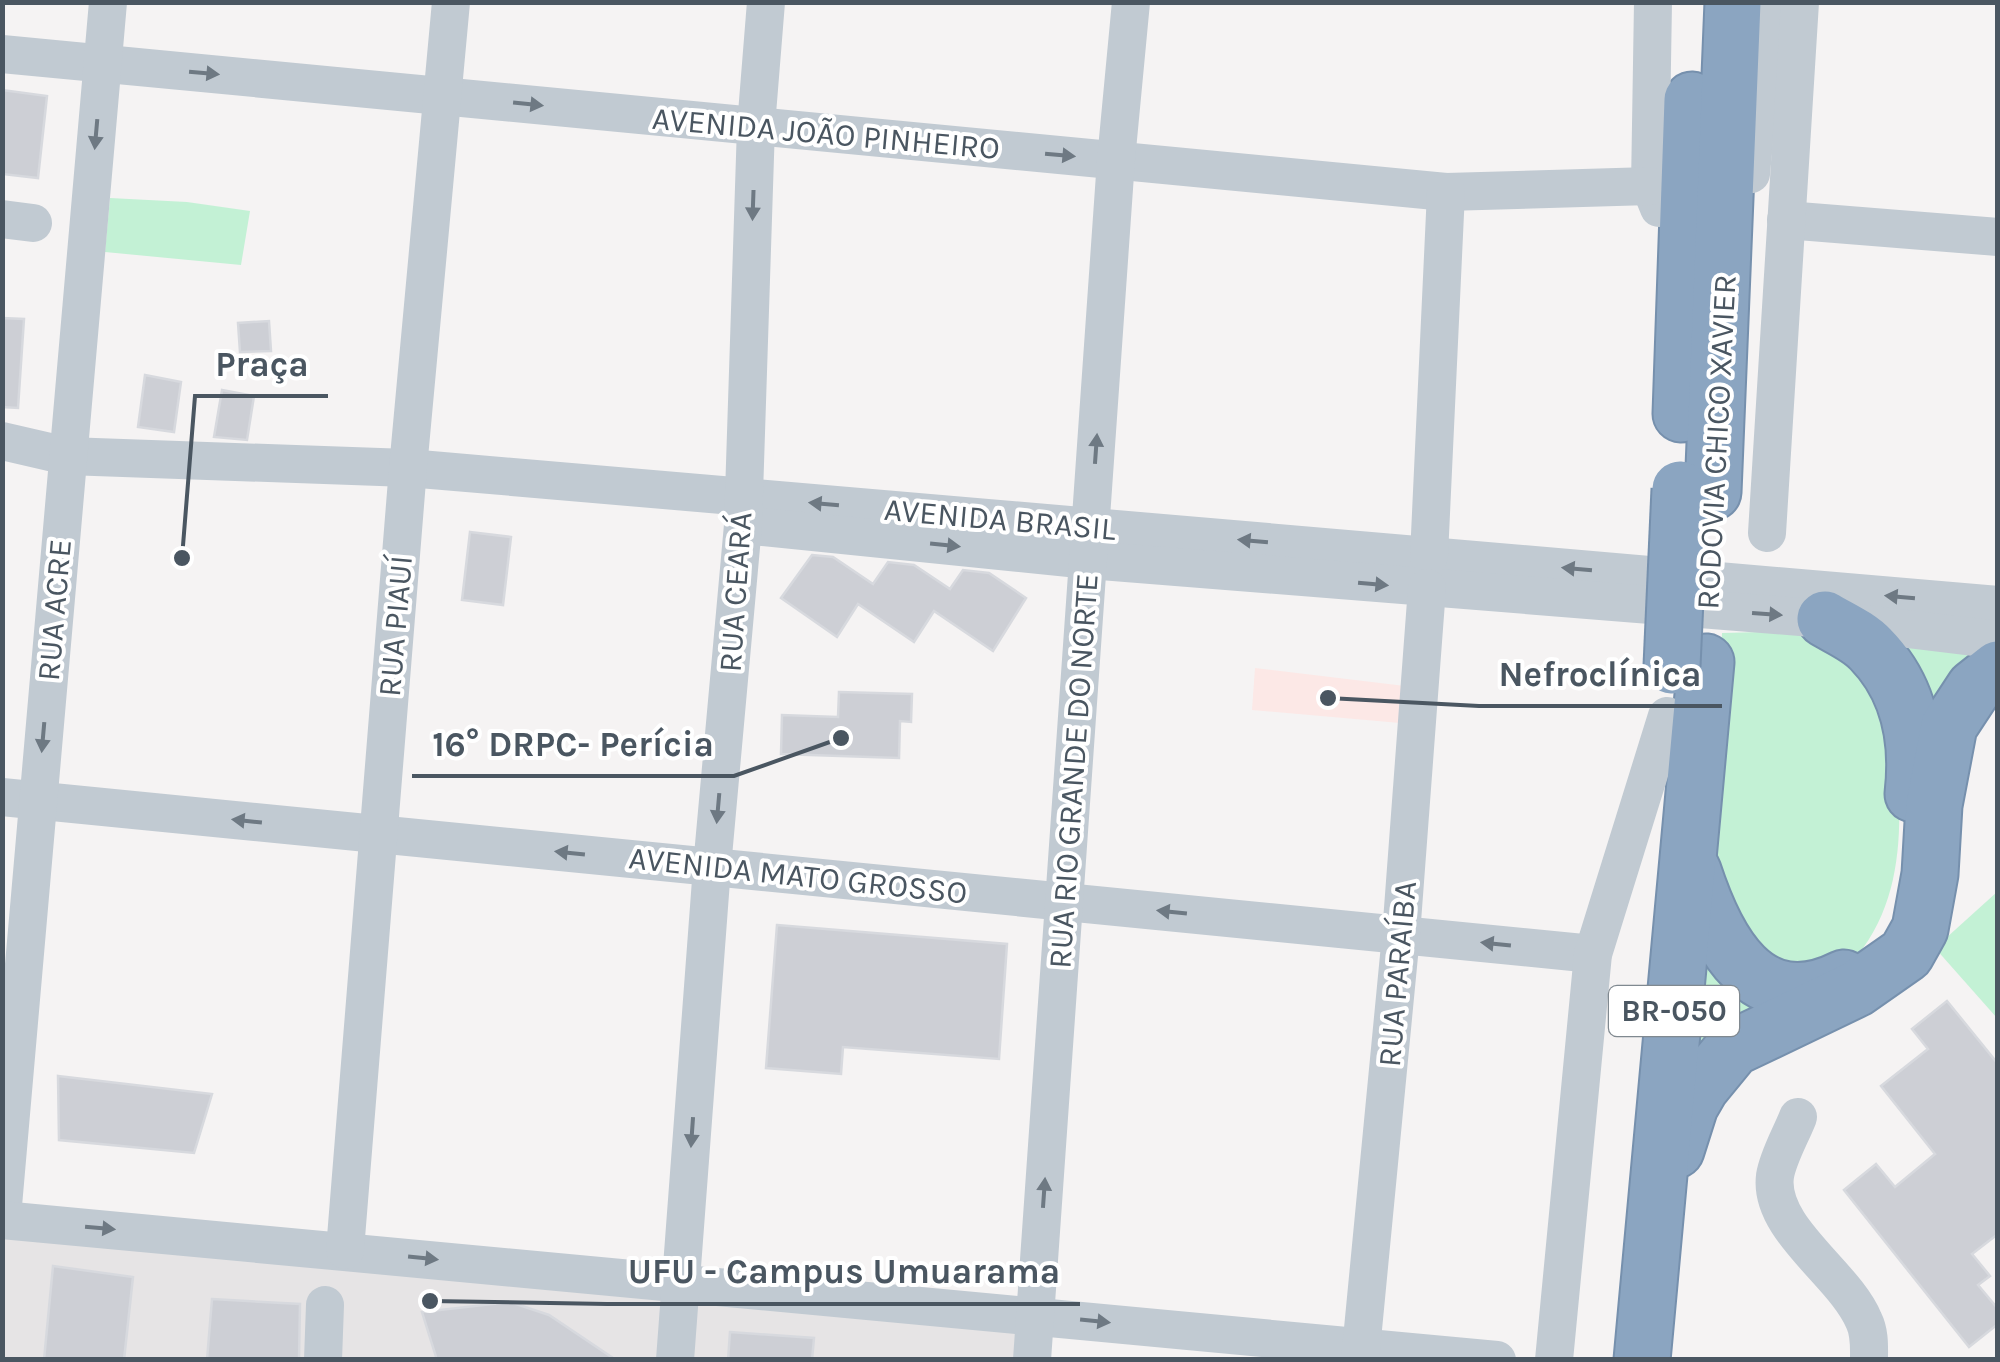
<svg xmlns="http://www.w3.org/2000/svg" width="2000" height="1362" font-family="Karla,sans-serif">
<rect width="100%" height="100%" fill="#f5f3f3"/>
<!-- education -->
<path fill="#e6e4e5" d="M 2,1223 L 1035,1317 L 1031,1359 L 3,1359 Z"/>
<!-- medical -->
<path fill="#fce8e6" d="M 1255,668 L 1405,686 L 1400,723 L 1252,710 Z"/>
<!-- green -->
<g fill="#c3f1d5">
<path d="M 110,198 L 187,202 L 250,211 L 241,265 L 105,252 Z"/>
<path d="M 1795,631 L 1817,634 L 1890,693 C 1898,781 1917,882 1857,956 L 1775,967 L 1710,875 L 1722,633 Z"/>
<path d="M 1872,636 L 1997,649 L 1997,659 L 1951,704 L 1940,729 L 1933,762 L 1923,883 L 1911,928 L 1899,946 L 1843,992 L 1747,1030 L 1683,1074 L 1704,932 C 1719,957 1748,999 1780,1002 C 1826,1007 1885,962 1902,923 C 1918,890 1933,762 1925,727 C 1918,696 1895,659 1872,636 Z"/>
<path d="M 1997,892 L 1997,1018 L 1935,948 Z"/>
</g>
<!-- building -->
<g fill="#cdcfd5" stroke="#d7d9de" stroke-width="2.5">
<path d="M 2,90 L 47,96 L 38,178 L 2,174 Z"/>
<path d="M 2,318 L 24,319 L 18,408 L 2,407 Z"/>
<path d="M 269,321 L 271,351 L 240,352 L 238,323 Z"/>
<path d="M 145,375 L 181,382 L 174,432 L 138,427 Z"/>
<path d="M 222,390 L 254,396 L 247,440 L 214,437 Z"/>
<path d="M 470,532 L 511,537 L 503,605 L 462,600 Z"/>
<path d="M 812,555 L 833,557 L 873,584 L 888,562 L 914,565 L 950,589 L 963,570 L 989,573 L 1026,598 L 993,651 L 934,611 L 914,642 L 858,604 L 837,637 L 781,598 Z"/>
<path d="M 839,692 L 912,694 L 911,722 L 900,721 L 899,758 L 781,754 L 782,715 L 838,717 Z"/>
<path d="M 777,925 L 1007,944 L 999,1059 L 843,1047 L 841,1074 L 766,1068 Z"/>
<path d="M 1947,1001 L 1998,1064 L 1998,1234 L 1972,1254 L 1990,1276 L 1978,1285 L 1998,1309 L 1998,1324 L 1969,1347 L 1844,1190 L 1876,1164 L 1895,1187 L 1935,1154 L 1881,1086 L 1928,1049 L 1912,1029 Z"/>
<path d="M 58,1076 L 212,1094 L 194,1153 L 59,1140 Z"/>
<path d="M 53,1266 L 133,1277 L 124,1360 L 44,1360 Z"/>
<path d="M 212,1299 L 300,1304 L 299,1360 L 207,1360 Z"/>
<path d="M 510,1302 L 549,1315 L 616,1360 L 437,1360 L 422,1312 Z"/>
<path d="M 730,1332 L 814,1338 L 812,1360 L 728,1360 Z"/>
</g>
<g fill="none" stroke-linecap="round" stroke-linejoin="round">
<!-- highway casing -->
<g stroke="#7690ad" stroke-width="59">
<g id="highway">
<path d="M 1681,414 L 1692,100"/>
<path d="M 1713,492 L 1733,2"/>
<path d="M 1825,619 C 1840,628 1859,636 1871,649 C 1910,689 1919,741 1913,794"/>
<path d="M 1693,871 C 1716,941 1756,1022 1844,978"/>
<path d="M 1676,1150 L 1690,1106 L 1701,1087 L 1733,1048 L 1856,989 L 1906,954 L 1920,929 L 1930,874 L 1934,805 L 1949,726 L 1974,688 L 1998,669"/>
<path d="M 1642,1360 L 1706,662"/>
</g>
</g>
<!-- minor -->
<g stroke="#c1cad2" stroke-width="38">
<path d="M 1653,2 L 1650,186 L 1659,208"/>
<path d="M 2,54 L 1446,192 L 1650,186"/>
<path d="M 1751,174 L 1767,2"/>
<path d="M 2,219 L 33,223"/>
<path d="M 1786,220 L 1998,237"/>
<path d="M 2,441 L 67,456 L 408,468 L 1998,605"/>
<path d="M 743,525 L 1089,560 L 1825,619 L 1998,640"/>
<path d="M 1767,533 L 1800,2"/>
<path d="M 1429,556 L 1446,192"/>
<path d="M 2,797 L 1593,954"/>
<path d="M 1798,1117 C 1791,1135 1778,1157 1775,1176 C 1768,1229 1845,1274 1864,1321 C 1870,1333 1869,1347 1869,1360"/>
<path d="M 2,1217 L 108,2"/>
<path d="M 2,1220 L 1497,1360"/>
<path d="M 345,1250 L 408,468 L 451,2"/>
<path d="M 323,1360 L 325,1305"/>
<path d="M 675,1360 L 712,867 L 743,525 L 756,126 L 766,2"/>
<path d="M 1032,1360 L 1116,160 L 1131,2"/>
<path d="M 1360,1360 L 1401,935 L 1427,588"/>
<path d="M 1554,1360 L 1593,954 L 1667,716"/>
</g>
<!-- highway -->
<use href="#highway" stroke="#8ba5c1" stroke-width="55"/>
<!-- highway-bridge casing -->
<g stroke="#7690ad" stroke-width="59" stroke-linecap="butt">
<path id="highway-bridge" d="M 1672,666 L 1680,489"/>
</g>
<!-- highway-bridge -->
<use href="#highway-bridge" stroke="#8ba5c1" stroke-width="55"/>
</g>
<!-- one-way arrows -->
<defs><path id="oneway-solid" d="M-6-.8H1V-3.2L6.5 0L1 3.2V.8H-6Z" transform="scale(2.5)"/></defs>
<g fill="#6e7983">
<use href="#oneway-solid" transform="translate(204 73) rotate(5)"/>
<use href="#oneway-solid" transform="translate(528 104) rotate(6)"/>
<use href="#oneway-solid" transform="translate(96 134) rotate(95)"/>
<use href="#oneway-solid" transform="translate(1060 155) rotate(5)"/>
<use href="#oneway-solid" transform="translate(753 205) rotate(92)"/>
<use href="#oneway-solid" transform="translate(1096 449) rotate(-86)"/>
<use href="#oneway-solid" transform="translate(824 504) rotate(-175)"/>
<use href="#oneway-solid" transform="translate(1253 541) rotate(-175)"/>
<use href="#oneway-solid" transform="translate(945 545) rotate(6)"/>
<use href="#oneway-solid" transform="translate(1577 569) rotate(-175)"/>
<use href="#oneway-solid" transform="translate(1373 584) rotate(5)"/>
<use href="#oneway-solid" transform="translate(1900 597) rotate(-175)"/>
<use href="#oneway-solid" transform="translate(1767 614) rotate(4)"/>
<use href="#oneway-solid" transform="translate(43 737) rotate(95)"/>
<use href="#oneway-solid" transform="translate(718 808) rotate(95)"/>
<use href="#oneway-solid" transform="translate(247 821) rotate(-174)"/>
<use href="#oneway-solid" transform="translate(570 853) rotate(-174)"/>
<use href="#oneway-solid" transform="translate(1172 912) rotate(-174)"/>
<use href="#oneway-solid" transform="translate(1496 944) rotate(-174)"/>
<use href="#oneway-solid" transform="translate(692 1132) rotate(94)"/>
<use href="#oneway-solid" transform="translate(1044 1193) rotate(-86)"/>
<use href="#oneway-solid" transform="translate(100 1228) rotate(5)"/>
<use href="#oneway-solid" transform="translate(423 1258) rotate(6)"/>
<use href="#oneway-solid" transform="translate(1095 1321) rotate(6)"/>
</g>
<g text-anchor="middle" stroke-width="8" stroke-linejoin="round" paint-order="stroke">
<!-- shield labels -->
<rect fill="#fff" stroke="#808990" stroke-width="2.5" x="1609" y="986" width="130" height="50" rx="8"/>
<g font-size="30" font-weight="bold" fill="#4a5661">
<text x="1674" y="1021">BR-050</text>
</g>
<!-- street labels -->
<g font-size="32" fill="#4a5661" stroke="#fff">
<text transform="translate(826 133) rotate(5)" y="11">AVENIDA JOÃO PINHEIRO</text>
<text transform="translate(1716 442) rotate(-87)" y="11">RODOVIA CHICO XAVIER</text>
<text transform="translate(1000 519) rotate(5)" y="11">AVENIDA BRASIL</text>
<text transform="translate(735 592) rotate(-86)" y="11">RUA CEARÁ</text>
<text transform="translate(54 610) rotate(-85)" y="11">RUA ACRE</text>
<text transform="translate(395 626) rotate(-85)" y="11">RUA PIAUÍ</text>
<text transform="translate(1073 771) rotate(-86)" y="11">RUA RIO GRANDE DO NORTE</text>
<text transform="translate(798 875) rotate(6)" y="11">AVENIDA MATO GROSSO</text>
<text transform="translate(1397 974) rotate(-85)" y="11">RUA PARAÍBA</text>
</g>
</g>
<!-- callouts -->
<path fill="none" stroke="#4a5661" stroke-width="4" d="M182 558L195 396H328M1328 698L1479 706H1722M841 738L734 776H412M430 1301L607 1304H1080"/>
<g fill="#4a5661" stroke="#fff" stroke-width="4">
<circle cx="182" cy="558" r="10"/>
<circle cx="1328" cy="698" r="10"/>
<circle cx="841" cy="738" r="10"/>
<circle cx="430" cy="1301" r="10"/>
</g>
<g font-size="35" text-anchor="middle" font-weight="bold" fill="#4a5661" stroke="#fff" stroke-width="8" stroke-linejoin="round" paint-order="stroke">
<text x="262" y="376">Praça</text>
<text x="1600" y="686">Nefroclínica</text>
<text x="573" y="756">16° DRPC- Perícia</text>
<text x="844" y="1283">UFU - Campus Umuarama</text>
</g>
<!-- border -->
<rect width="2000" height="1362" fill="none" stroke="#4a5661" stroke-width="10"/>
</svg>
